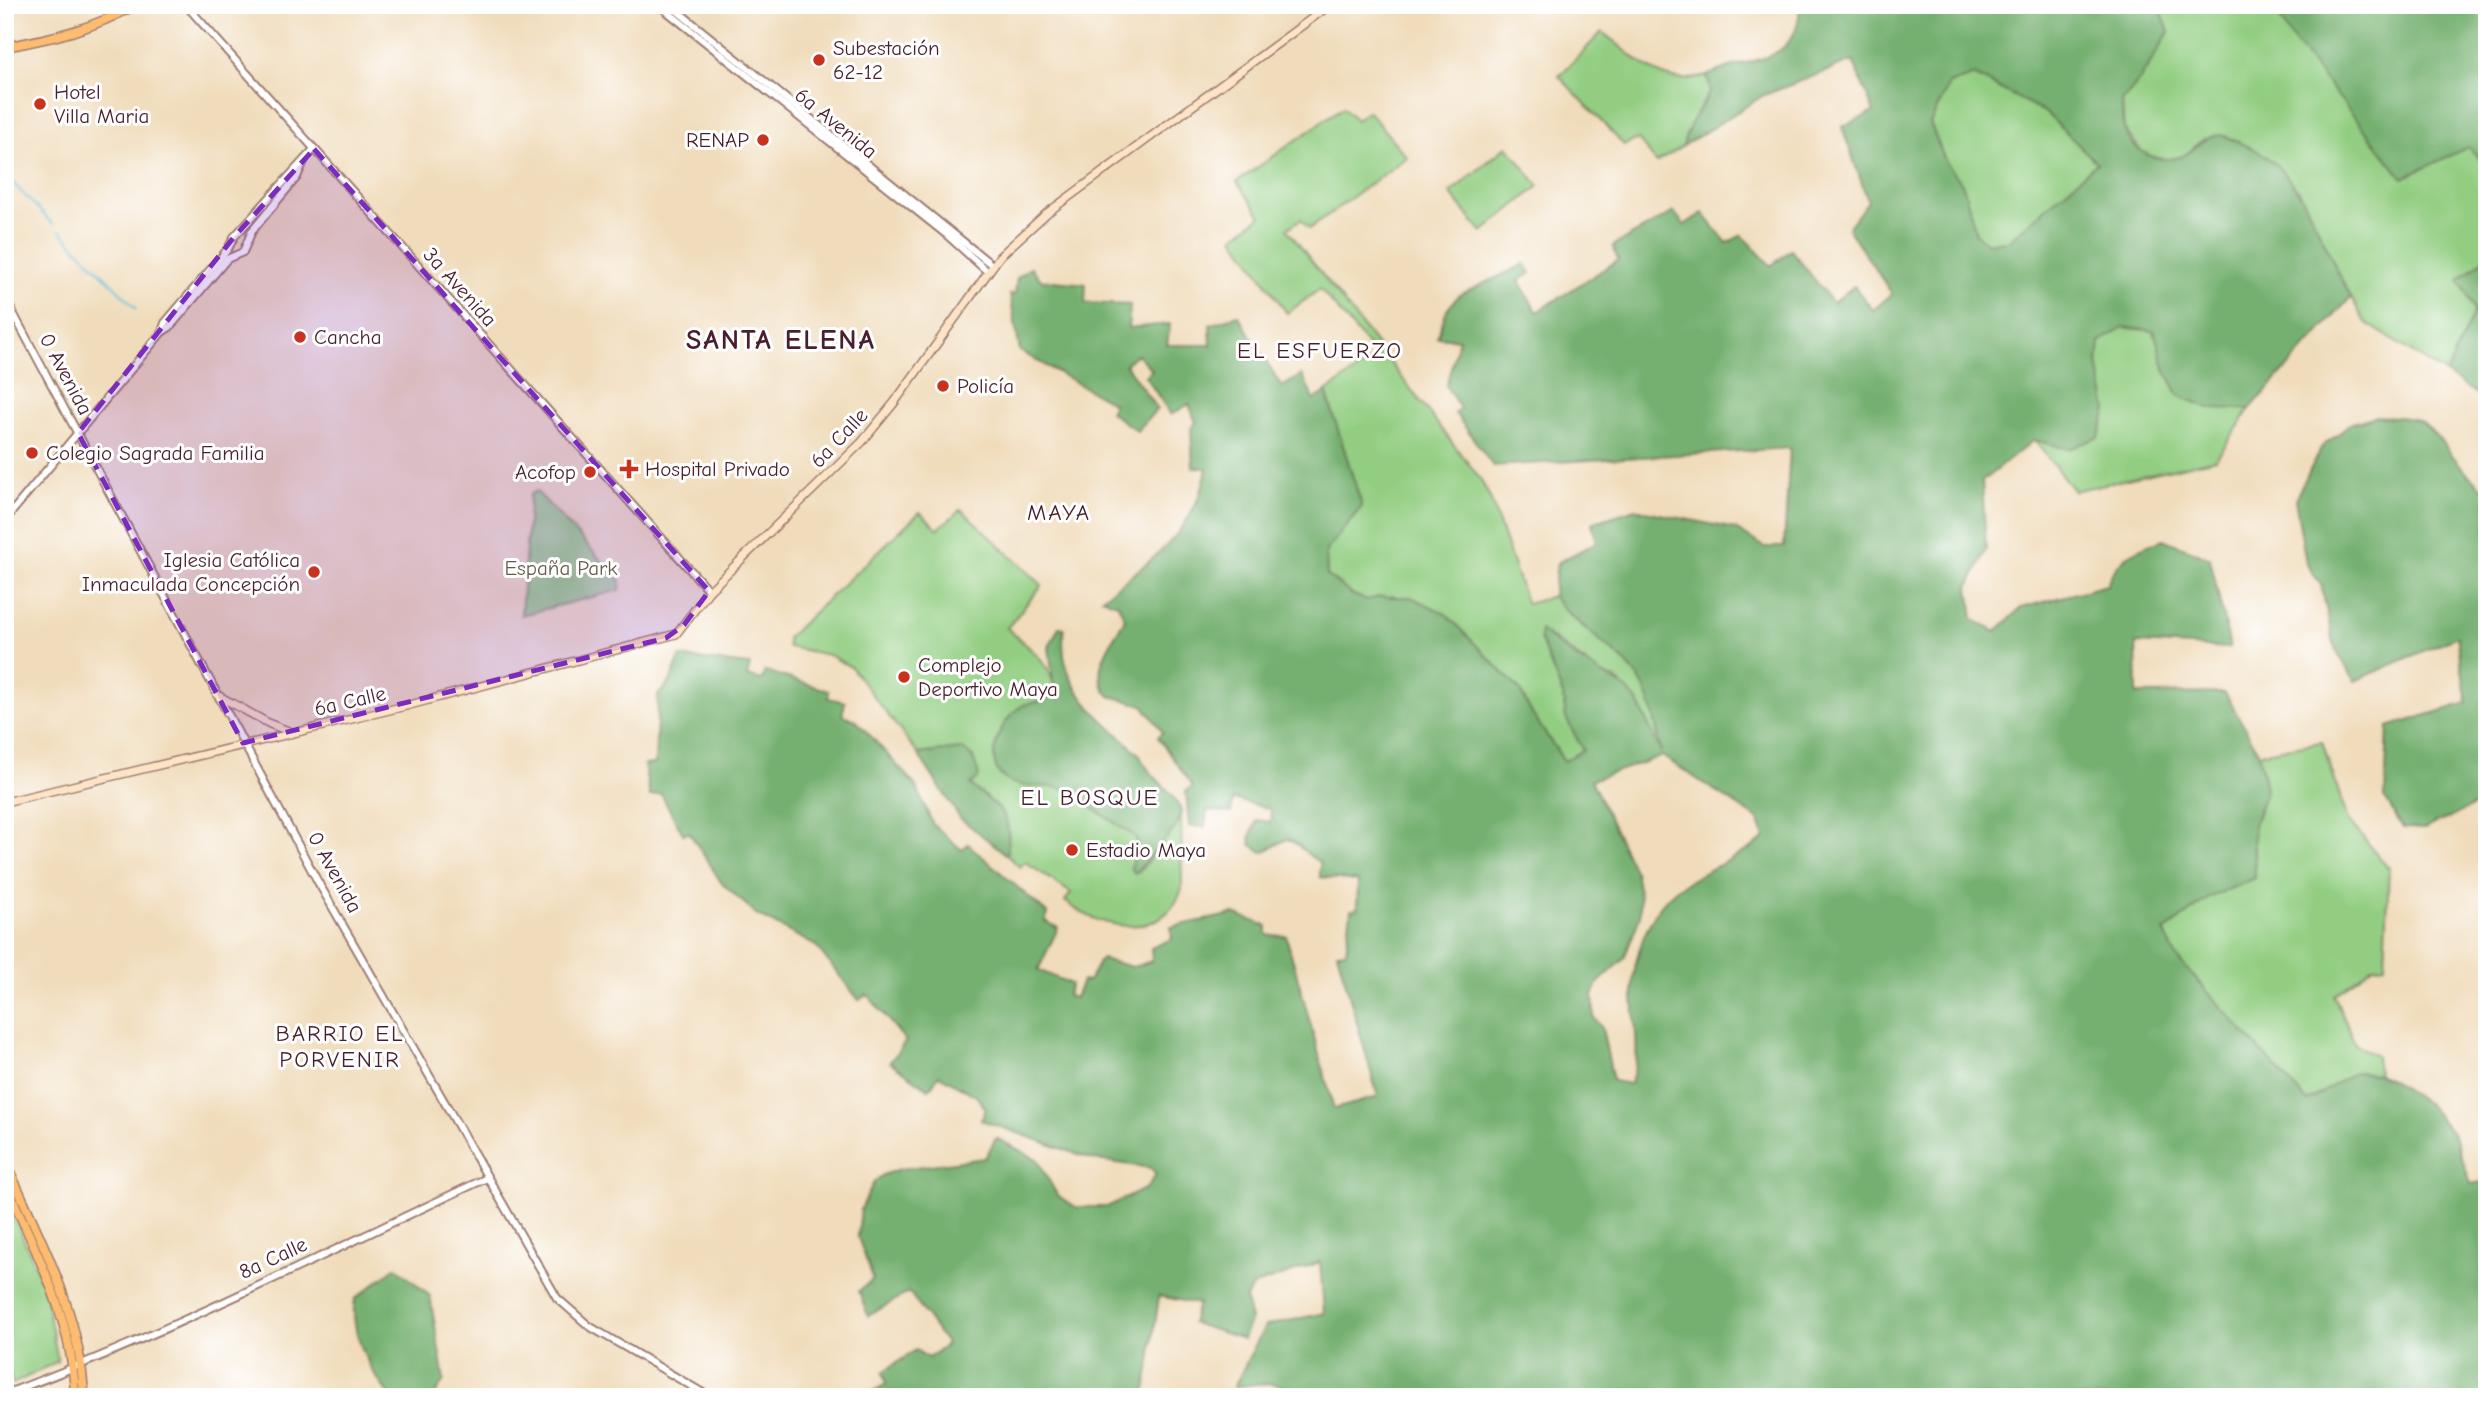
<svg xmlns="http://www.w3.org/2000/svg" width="2492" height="1402" font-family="'Comic Neue',sans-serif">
<rect width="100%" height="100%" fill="#fff"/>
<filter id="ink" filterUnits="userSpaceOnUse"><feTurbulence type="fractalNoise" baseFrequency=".0143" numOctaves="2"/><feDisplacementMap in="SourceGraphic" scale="14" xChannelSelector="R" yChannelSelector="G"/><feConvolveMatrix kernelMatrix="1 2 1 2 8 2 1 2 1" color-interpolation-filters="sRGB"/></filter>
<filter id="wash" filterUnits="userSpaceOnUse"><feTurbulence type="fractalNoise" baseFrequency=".00686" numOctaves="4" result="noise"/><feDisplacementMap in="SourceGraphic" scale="28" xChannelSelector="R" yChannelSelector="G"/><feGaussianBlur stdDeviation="1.57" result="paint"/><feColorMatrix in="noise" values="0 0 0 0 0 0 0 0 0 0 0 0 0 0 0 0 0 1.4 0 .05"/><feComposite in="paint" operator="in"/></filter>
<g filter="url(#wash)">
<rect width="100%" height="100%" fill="#f0dbba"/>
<!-- green -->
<g fill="#92cd81" stroke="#6e7656" stroke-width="2">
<path d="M 2159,5 L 2273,5 L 2290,36 L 2469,146 L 2487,165 L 2487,257 L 2459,280 L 2475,310 L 2446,374 L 2365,322 L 2331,262 L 2299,190 L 2205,138 L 2183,157 L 2159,161 L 2141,151 L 2124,128 L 2122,102 L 2141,78 L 2169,32 Z"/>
<path d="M 1602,32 C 1637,58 1662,90 1707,76 L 1711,89 C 1700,112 1689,121 1683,146 L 1656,163 L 1638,139 L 1624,145 L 1559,76 Z"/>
<path d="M 1974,75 L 2045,112 L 2098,163 L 2008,241 L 1988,243 L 1976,234 L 1963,185 L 1945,161 L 1930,122 L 1949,84 Z"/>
<path d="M 1343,107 L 1356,120 L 1368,111 L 1407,157 L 1309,229 L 1301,219 L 1287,229 L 1481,480 L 1490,498 L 1527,604 L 1553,596 C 1576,629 1629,655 1645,687 C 1654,707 1657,734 1662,756 L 1638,702 L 1615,679 L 1601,674 L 1553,638 L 1540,639 L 1563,695 L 1566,718 L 1583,750 L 1565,762 L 1532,714 L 1519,689 L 1444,613 L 1394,596 L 1367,600 L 1351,594 L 1327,575 L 1325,551 L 1362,506 L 1326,392 L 1377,356 L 1320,289 L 1287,313 L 1234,237 L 1261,216 L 1237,182 Z"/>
<path d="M 1507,146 L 1539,186 L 1482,232 L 1450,193 Z"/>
<path d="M 2123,327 L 2154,331 L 2166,371 L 2232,407 L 2250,409 L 2216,459 L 2074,491 L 2034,440 L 2069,449 L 2107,410 L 2098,364 L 2099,342 Z"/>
<path d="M 536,491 L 621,581 L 620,590 L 521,615 L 530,495 Z"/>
<path d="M 961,509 L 1042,585 L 1007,628 C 1026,646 1051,661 1054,688 L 1046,700 L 1024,705 L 1044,785 L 1066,790 L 1134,836 L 1137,841 L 1131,869 L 1139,872 L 1180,820 L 1181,810 L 1182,889 C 1164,942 1099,930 1065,901 L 1071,893 L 1025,862 L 1020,867 L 1007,855 C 1013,812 1001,810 970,785 L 978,777 L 973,757 L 958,749 L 918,754 L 851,667 L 829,655 L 788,647 L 787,638 L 920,512 L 938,529 Z"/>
<path d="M 2322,742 L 2348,820 L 2389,868 L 2385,965 L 2374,966 L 2334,995 L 2355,1044 L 2376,1056 L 2378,1074 L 2355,1072 L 2307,1102 L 2176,957 L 2164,931 L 2210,897 L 2255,878 L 2253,826 L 2266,791 L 2259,753 Z"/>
<path d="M 5,1197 L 43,1283 L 58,1361 L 13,1384 L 5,1364 Z"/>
</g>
<!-- forest -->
<g fill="#75b06f" stroke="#60684d" stroke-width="2" fill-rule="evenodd">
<path d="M 1800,5 L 2159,5 L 2169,32 L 2141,78 L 2122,102 C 2123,110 2121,121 2124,129 C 2133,152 2157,164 2180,157 C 2197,152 2206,129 2227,137 C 2238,142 2251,147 2261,153 C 2307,182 2325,252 2351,297 L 2250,409 L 2210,408 L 2179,396 L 2166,371 L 2154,331 L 2123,327 L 2100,342 L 2098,364 L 2107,410 L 2099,437 L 2069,449 L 2034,440 L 1982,481 L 1986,549 L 1969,587 L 1973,619 L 1996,632 L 2021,608 L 2107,585 C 2119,555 2134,551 2163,539 L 2210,558 L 2230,648 L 2136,643 L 2137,694 L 2225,693 L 2259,753 L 2266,791 L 2253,826 L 2255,878 L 2210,897 L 2164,931 L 2176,957 L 2307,1102 L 2355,1072 L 2378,1074 L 2392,1081 L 2428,1104 L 2454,1136 L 2471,1184 L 2487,1181 L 2487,1397 L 1298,1397 C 1282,1377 1257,1384 1234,1387 L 1265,1326 L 1324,1313 L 1320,1262 L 1253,1286 L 1246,1298 L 1250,1321 L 1243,1339 L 1192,1323 L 1198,1304 L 1159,1296 L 1145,1397 L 864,1397 L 886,1384 L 883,1372 L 916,1350 L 928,1358 L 947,1345 L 909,1292 L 868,1316 L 859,1291 L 873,1279 L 858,1237 L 861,1209 L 874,1182 L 883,1175 L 900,1169 L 985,1158 L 996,1138 L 1037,1159 L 1057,1195 L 1075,1207 L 1107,1207 L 1147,1188 L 1156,1174 L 1151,1168 L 1091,1159 L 981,1120 L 986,1109 L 976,1096 L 939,1075 L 929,1089 L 890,1062 L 906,1041 L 867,994 L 859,1000 L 816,946 L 757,915 L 721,882 L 689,832 L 683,834 L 661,794 L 650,796 L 644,765 L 655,764 L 658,695 L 670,682 L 680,657 L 750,665 L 747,676 L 762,680 L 765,671 L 829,691 L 828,698 L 845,702 L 842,715 L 856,720 L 916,786 L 933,825 L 962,850 L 968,844 L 1048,914 L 1045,921 L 1058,928 L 1038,970 L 1071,984 L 1067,996 L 1075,998 L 1082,981 L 1088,982 L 1101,959 L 1133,967 L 1152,961 L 1151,948 L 1172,939 L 1171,927 L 1234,914 L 1267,926 L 1267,935 L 1286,936 L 1334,1109 L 1378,1097 L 1337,952 L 1346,951 L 1351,910 L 1357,909 L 1358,881 L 1320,877 L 1320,862 C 1305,855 1301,844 1287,839 L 1263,852 L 1251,845 L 1250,837 L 1257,820 L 1270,822 L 1271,809 L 1233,799 L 1231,813 L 1207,810 L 1205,827 L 1189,826 L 1186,791 L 1193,787 L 1158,737 L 1163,732 L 1143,705 L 1110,696 C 1086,671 1113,642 1125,619 L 1118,604 L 1102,598 C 1151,560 1195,534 1207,468 L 1193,467 L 1191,428 L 1196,423 L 1189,404 L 1171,415 L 1145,376 L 1152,370 L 1137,354 L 1125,364 L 1157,409 L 1137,431 L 1110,412 L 1114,404 L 1020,351 L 1010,294 L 1015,295 L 1017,278 L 1031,267 L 1041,280 L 1086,284 L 1085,303 L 1130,305 L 1128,328 L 1170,324 L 1167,345 L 1211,345 L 1210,325 L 1238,315 L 1282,387 L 1302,375 L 1314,400 L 1326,392 L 1362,506 L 1326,551 L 1327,575 L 1351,594 L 1367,600 L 1379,597 L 1411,597 L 1445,613 L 1519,689 L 1532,714 L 1564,761 L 1583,750 L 1566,718 L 1563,695 L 1540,639 L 1540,630 L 1576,658 L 1627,689 L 1638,702 L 1661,752 C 1658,733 1653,707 1645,689 C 1631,657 1576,627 1553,596 L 1557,563 L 1597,542 L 1592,523 L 1635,509 L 1735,529 L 1765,547 L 1784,547 L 1790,448 L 1493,466 L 1455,413 L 1460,408 L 1446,386 L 1459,339 L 1437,337 L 1447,310 L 1459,295 L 1525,264 L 1531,273 L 1519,281 L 1537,312 L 1618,260 L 1613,246 L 1674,212 L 1684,225 L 1703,213 L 1727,243 L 1742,235 L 1771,266 L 1791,250 L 1833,303 L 1854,286 L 1873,310 L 1892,294 L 1848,228 L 1868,201 L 1842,127 L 1874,112 L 1853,61 L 1764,95 L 1683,146 C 1689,120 1700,113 1711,89 L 1707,76 C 1746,55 1798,69 1800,5 ZM 1974,75 L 2045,112 L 2097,163 L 2008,241 L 1988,243 L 1976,234 L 1963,185 L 1945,161 L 1930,123 L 1949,84 ZM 1662,756 L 1758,819 L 1765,838 C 1738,860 1704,869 1677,889 C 1648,911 1632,960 1633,995 C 1634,1025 1642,1056 1630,1084 L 1613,1081 L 1602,1028 L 1594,1018 L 1593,996 L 1598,983 L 1624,959 L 1640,916 L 1640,898 L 1635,872 L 1591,780 Z"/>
<path d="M 2273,5 L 2487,5 L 2487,165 L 2468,147 L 2403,178 L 2290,36 Z"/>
<path d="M 2487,257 L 2487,401 L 2446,374 L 2475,310 L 2459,280 Z"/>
<path d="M 2376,416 C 2388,417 2404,416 2416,420 C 2439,429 2461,475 2487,491 L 2487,800 L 2424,829 L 2403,828 L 2385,798 L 2388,727 L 2467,703 L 2457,636 L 2355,681 L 2335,649 L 2321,585 L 2306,563 L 2295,499 L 2322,447 L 2352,423 Z"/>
<path d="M 1059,627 L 1064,628 C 1056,688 1100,716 1139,754 C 1147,776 1172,788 1181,810 L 1176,827 L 1135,874 L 1131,869 L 1137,841 L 1134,836 L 1066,790 C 1048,782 1026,791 1008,781 C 979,765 1001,716 1024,705 C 1030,702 1039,703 1046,700 L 1054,688 L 1049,647 Z"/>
<path d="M 963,749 C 974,757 976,764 979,777 L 970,785 C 1001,810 1013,812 1007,855 L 960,818 L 918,754 Z"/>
<path d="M 396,1267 L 430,1296 L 444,1380 L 434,1397 L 392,1397 C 370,1374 349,1330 355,1299 Z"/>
</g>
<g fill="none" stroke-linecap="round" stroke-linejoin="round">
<!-- stream -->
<g stroke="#5abcd9" stroke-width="2">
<path d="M 5,175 L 53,224"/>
<path d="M 60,231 L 136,308"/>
</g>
</g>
</g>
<g filter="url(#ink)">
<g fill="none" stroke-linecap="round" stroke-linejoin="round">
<!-- tertiary casing -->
<g stroke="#9d7d72" stroke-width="10">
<g id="tertiary">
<path d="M 186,5 L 709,591"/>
<path d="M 659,5 L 947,235 L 988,272"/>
<path d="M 670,5 L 992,265"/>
<path d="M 5,298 L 318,882 L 557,1298 L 589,1326 L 710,1397"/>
<path d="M 162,332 L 165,323 L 228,249 L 234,237 L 314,149"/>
<path d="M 5,520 L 162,332 L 170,327 L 227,259 L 243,252 L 252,231 L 297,177 L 304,161"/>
<path d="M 5,1394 C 170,1333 327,1252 487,1178"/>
</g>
</g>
<!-- secondary casing -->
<g stroke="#9d7d72" stroke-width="10">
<g id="secondary">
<path d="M 217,695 L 270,724 L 291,732"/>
<path d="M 5,802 L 406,706 L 676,634 L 709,591 L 862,442 L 894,403 L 1000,256 L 1047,213 L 1330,5"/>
</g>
</g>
<!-- primary casing -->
<g stroke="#9d7d72" stroke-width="11">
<g id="primary">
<path d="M 5,47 C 53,38 93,29 135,5"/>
<path d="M 5,1161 C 39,1236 81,1313 84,1397"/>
<path d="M 5,1182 C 36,1252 73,1319 75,1397"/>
</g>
</g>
<!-- tertiary -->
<use href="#tertiary" stroke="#fff" stroke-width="6"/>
<!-- secondary -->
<use href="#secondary" stroke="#fee4c6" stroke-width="7"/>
<!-- primary -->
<use href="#primary" stroke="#fdbc70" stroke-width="8"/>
</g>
</g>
<!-- marked area -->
<path fill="#7b2cbf" fill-opacity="0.2" stroke="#7b2cbf" stroke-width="5" stroke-dasharray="14 9" stroke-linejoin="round" d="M 314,149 L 709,591 L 684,625 L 666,638 L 243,743 L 78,433 L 234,237 Z"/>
<!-- markers -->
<g fill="#c8321e" stroke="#fff" stroke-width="2.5">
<circle cx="819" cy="60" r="7"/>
<circle cx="40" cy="104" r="7"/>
<circle cx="763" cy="140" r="7"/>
<circle cx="300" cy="337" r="7"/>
<circle cx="943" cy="386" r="7"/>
<circle cx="32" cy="453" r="7"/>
<path d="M625.5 458.5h7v7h7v7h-7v7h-7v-7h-7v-7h7z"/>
<circle cx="590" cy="472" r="7"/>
<circle cx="314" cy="572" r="7"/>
<circle cx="904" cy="677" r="7"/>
<circle cx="1072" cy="850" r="7"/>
</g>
<g text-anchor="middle" stroke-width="6" stroke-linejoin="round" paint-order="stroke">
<!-- poi labels -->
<g font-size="21" fill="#4a1f2b" stroke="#fff" text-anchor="start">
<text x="833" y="55">Subestación<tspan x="833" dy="24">62-12</tspan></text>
<text x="54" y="99">Hotel<tspan x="54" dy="24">Villa Maria</tspan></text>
<text x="749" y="147" text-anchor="end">RENAP</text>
<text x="314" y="344">Cancha</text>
<text x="957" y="393">Policía</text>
<text x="46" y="460">Colegio Sagrada Familia</text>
<text x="645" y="476">Hospital Privado</text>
<text x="576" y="479" text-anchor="end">Acofop</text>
<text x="300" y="567" text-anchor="end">Iglesia Católica<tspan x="300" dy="24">Inmaculada Concepción</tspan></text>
<text x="918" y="672">Complejo<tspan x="918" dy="24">Deportivo Maya</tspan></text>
<text x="1086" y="857">Estadio Maya</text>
</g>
<!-- street labels -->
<g font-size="21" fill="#4a1f2b" stroke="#fff">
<text transform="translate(836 123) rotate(39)" y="7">6a Avenida</text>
<text transform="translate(460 287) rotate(48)" y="7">3a Avenida</text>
<text transform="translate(66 374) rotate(62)" y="7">0 Avenida</text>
<text transform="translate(839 438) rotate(-47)" y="7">6a Calle</text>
<text transform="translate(350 701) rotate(-13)" y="7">6a Calle</text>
<text transform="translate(335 872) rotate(61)" y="7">0 Avenida</text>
<text transform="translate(273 1258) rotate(-25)" y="7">8a Calle</text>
</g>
<!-- park labels -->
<g font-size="21" fill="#635c49" stroke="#fff">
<text x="561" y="575">España Park</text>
</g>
<!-- neighbourhood labels -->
<g font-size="23" letter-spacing="2" fill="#4a1f2b" stroke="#fff">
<text x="1320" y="358">EL ESFUERZO</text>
<text x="1059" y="520">MAYA</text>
<text x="1090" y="805">EL BOSQUE</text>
<text x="340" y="1041">BARRIO EL<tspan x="340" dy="26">PORVENIR</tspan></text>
</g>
<!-- district labels -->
<g font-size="28" font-weight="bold" letter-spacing="2" fill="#4a1f2b" stroke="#fff">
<text x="781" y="349">SANTA ELENA</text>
</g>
</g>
<!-- margin -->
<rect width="2492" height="1402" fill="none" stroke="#fff" stroke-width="28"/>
</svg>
